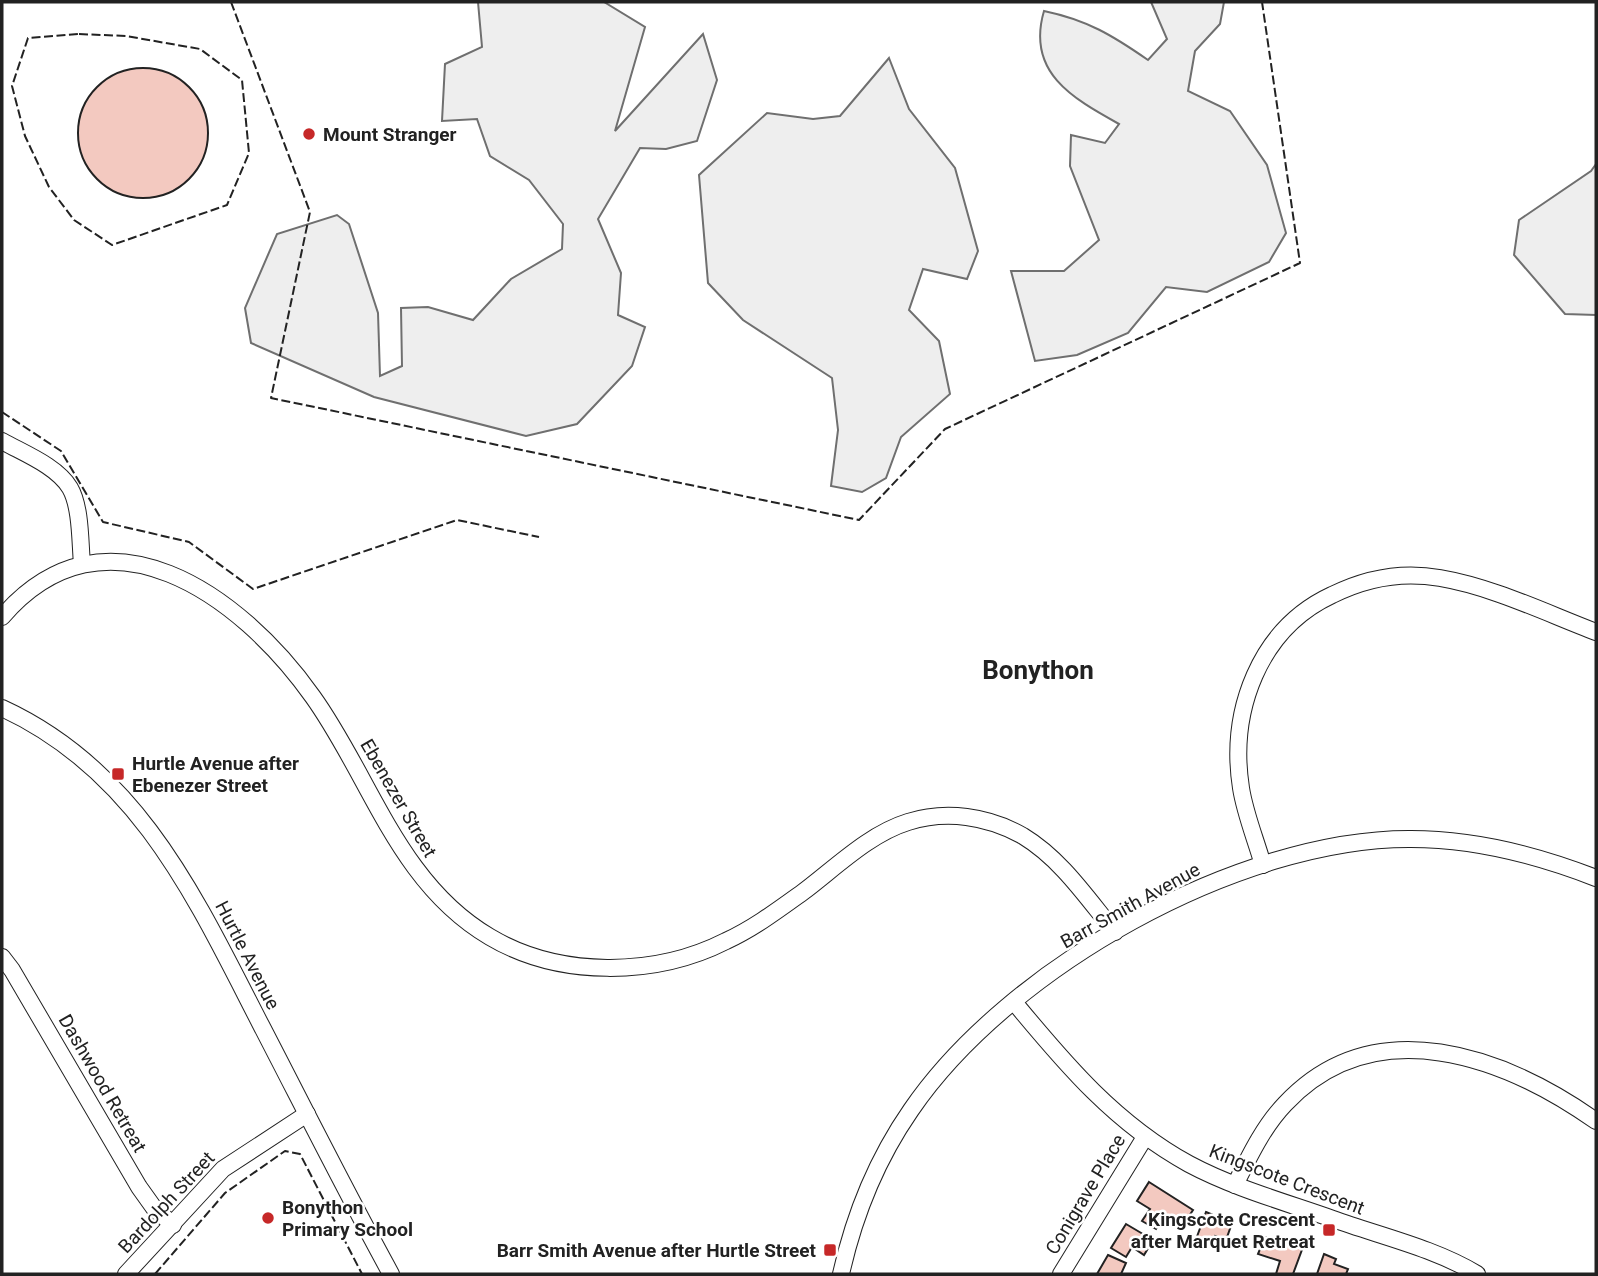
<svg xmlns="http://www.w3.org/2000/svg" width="1598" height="1276" font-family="Roboto,sans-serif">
<rect width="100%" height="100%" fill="#fff"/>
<!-- green -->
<g fill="#eee" stroke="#6f6f6f" stroke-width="2">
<path d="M 478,2 L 604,2 L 645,27 L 615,131 L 703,34 L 717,80 L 697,141 L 666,149 L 640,148 L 598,219 L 621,273 L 618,315 L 645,327 L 632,366 L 577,424 L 526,436 L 374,397 L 251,343 L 245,308 L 277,234 L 337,215 L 349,224 L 378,313 L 380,376 L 402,366 L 401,308 L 428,307 L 473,320 L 511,279 L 562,249 L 563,224 L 529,180 L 490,156 L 477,119 L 442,121 L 445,64 L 482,47 Z"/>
<path d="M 1151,2 L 1224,2 L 1220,24 L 1195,51 L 1188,91 L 1230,111 L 1267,165 L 1286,233 L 1269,262 L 1207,292 L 1166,287 L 1128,333 L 1077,355 L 1035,361 L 1011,271 L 1064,271 L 1099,240 L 1070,166 L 1071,135 L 1105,143 L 1119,124 C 1072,98 1026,72 1044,11 C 1087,20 1112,35 1148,60 L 1167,39 Z"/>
<path d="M 889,58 L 909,109 L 955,168 L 978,251 L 967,279 L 923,269 L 909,310 L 939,341 L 950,394 L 901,437 L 886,478 L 862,492 L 831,486 L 838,430 L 832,378 L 743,320 L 708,283 L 699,175 L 767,113 L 813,119 L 840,116 Z"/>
<path d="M 1596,164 L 1596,315 L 1565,314 L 1514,255 L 1519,220 L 1591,171 Z"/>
</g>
<!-- building -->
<g fill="#f3c9c0" stroke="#222" stroke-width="2">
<circle cx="143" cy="133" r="65"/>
<path d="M 1149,1182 L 1193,1210 L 1181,1228 L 1163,1217 L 1156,1229 L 1142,1221 L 1150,1209 L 1137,1201 Z"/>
<path d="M 1206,1212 L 1232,1223 L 1226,1240 L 1215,1236 L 1212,1247 L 1195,1242 Z"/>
<path d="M 1126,1224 L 1153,1240 L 1144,1255 L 1132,1247 L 1126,1257 L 1111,1248 Z"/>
<path d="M 1265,1237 L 1303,1247 L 1293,1274 L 1276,1274 L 1280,1261 L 1258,1254 Z"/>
<path d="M 1324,1254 L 1336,1259 L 1334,1264 L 1348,1269 L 1346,1274 L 1317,1274 Z"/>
<path d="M 1108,1255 L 1126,1263 L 1121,1274 L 1097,1274 Z"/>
</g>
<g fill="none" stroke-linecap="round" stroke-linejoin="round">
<!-- minor casing -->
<g stroke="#222" stroke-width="18">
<g id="minor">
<path d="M 2,441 C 23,453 57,466 70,488 C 81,507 80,542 82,564"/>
<path d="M 2,617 C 105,497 241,595 313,697 C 371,778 398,883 490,937 C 559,978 655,977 726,941 C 754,928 778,910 803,892 C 835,868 869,834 908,822 C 946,810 988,816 1023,836 C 1061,859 1087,898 1115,932"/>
<path d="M 2,708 C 139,771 196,899 261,1025 C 304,1108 346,1192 391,1274"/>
<path d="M 1263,865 C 1256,840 1245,814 1241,788 C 1229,711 1259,629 1332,595 C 1366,578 1401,571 1440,578 C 1493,587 1546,613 1596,632"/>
<path d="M 2,957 L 12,970 L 139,1187 L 154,1208 L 173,1225"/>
<path d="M 1014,1002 C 1066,1065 1116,1124 1189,1164 C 1234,1188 1285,1202 1333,1219 C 1380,1236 1434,1248 1477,1274"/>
<path d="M 1235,1185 C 1249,1157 1263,1127 1285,1104 C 1375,1008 1505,1057 1596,1121"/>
<path d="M 126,1274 L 223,1169 L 307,1114"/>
<path d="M 841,1274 C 854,1216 877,1159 911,1110 C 1008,968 1239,838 1411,839 C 1475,839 1537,855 1596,878"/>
<path d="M 1061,1274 L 1145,1137"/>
</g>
</g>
<!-- minor -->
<use href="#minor" stroke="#fff" stroke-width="16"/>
<!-- fence -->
<g stroke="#222" stroke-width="2" stroke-dasharray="9 3.5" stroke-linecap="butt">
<path d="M 231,2 L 310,212 L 271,398 L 859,520 L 945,429 L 1300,263 L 1262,2"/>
<path d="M 79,34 L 126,36 L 200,49 L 242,80 L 249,153 L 227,205 L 112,245 L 74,220 L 49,187 L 25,136 L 12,86 L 28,38 Z"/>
<path d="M 2,412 L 61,451 L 103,522 L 189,542 L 253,589 L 457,520 L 539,537"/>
<path d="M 155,1274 L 225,1193 L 285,1151 L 300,1154 L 362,1274"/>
</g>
</g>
<!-- markers -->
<g fill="#c62828" stroke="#fff" stroke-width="2.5">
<circle cx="309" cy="134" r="7"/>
<rect x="111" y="767" width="14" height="14" rx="3.5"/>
<circle cx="268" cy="1218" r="7"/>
<rect x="1322" y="1223" width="14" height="14" rx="3.5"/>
<rect x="823" y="1243" width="14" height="14" rx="3.5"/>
</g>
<g text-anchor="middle" stroke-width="5" stroke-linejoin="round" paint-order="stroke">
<!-- poi labels -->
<g font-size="19" font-weight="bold" fill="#222" stroke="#fff" text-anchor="start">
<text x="323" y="141">Mount Stranger</text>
<text x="132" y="770">Hurtle Avenue after<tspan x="132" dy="22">Ebenezer Street</tspan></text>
<text x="282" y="1214">Bonython<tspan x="282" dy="22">Primary School</tspan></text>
<text x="1315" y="1226" text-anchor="end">Kingscote Crescent<tspan x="1315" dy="22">after Marquet Retreat</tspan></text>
<text x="816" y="1257" text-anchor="end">Barr Smith Avenue after Hurtle Street</text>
</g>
<!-- street labels -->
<g font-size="19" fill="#222" stroke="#fff">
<text transform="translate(399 798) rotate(60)" y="7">Ebenezer Street</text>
<text transform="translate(1130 905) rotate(-29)" y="7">Barr Smith Avenue</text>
<text transform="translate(248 955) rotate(63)" y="7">Hurtle Avenue</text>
<text transform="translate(103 1083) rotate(60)" y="7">Dashwood Retreat</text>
<text transform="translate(1287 1179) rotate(21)" y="7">Kingscote Crescent</text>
<text transform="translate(1085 1194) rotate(-59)" y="7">Conigrave Place</text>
<text transform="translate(166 1202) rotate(-47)" y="7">Bardolph Street</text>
</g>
<!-- district labels -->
<g font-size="26" font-weight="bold" fill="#222" stroke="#fff">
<text x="1038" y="679">Bonython</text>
</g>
</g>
<!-- border -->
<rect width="1598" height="1276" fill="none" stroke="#222222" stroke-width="7"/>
</svg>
